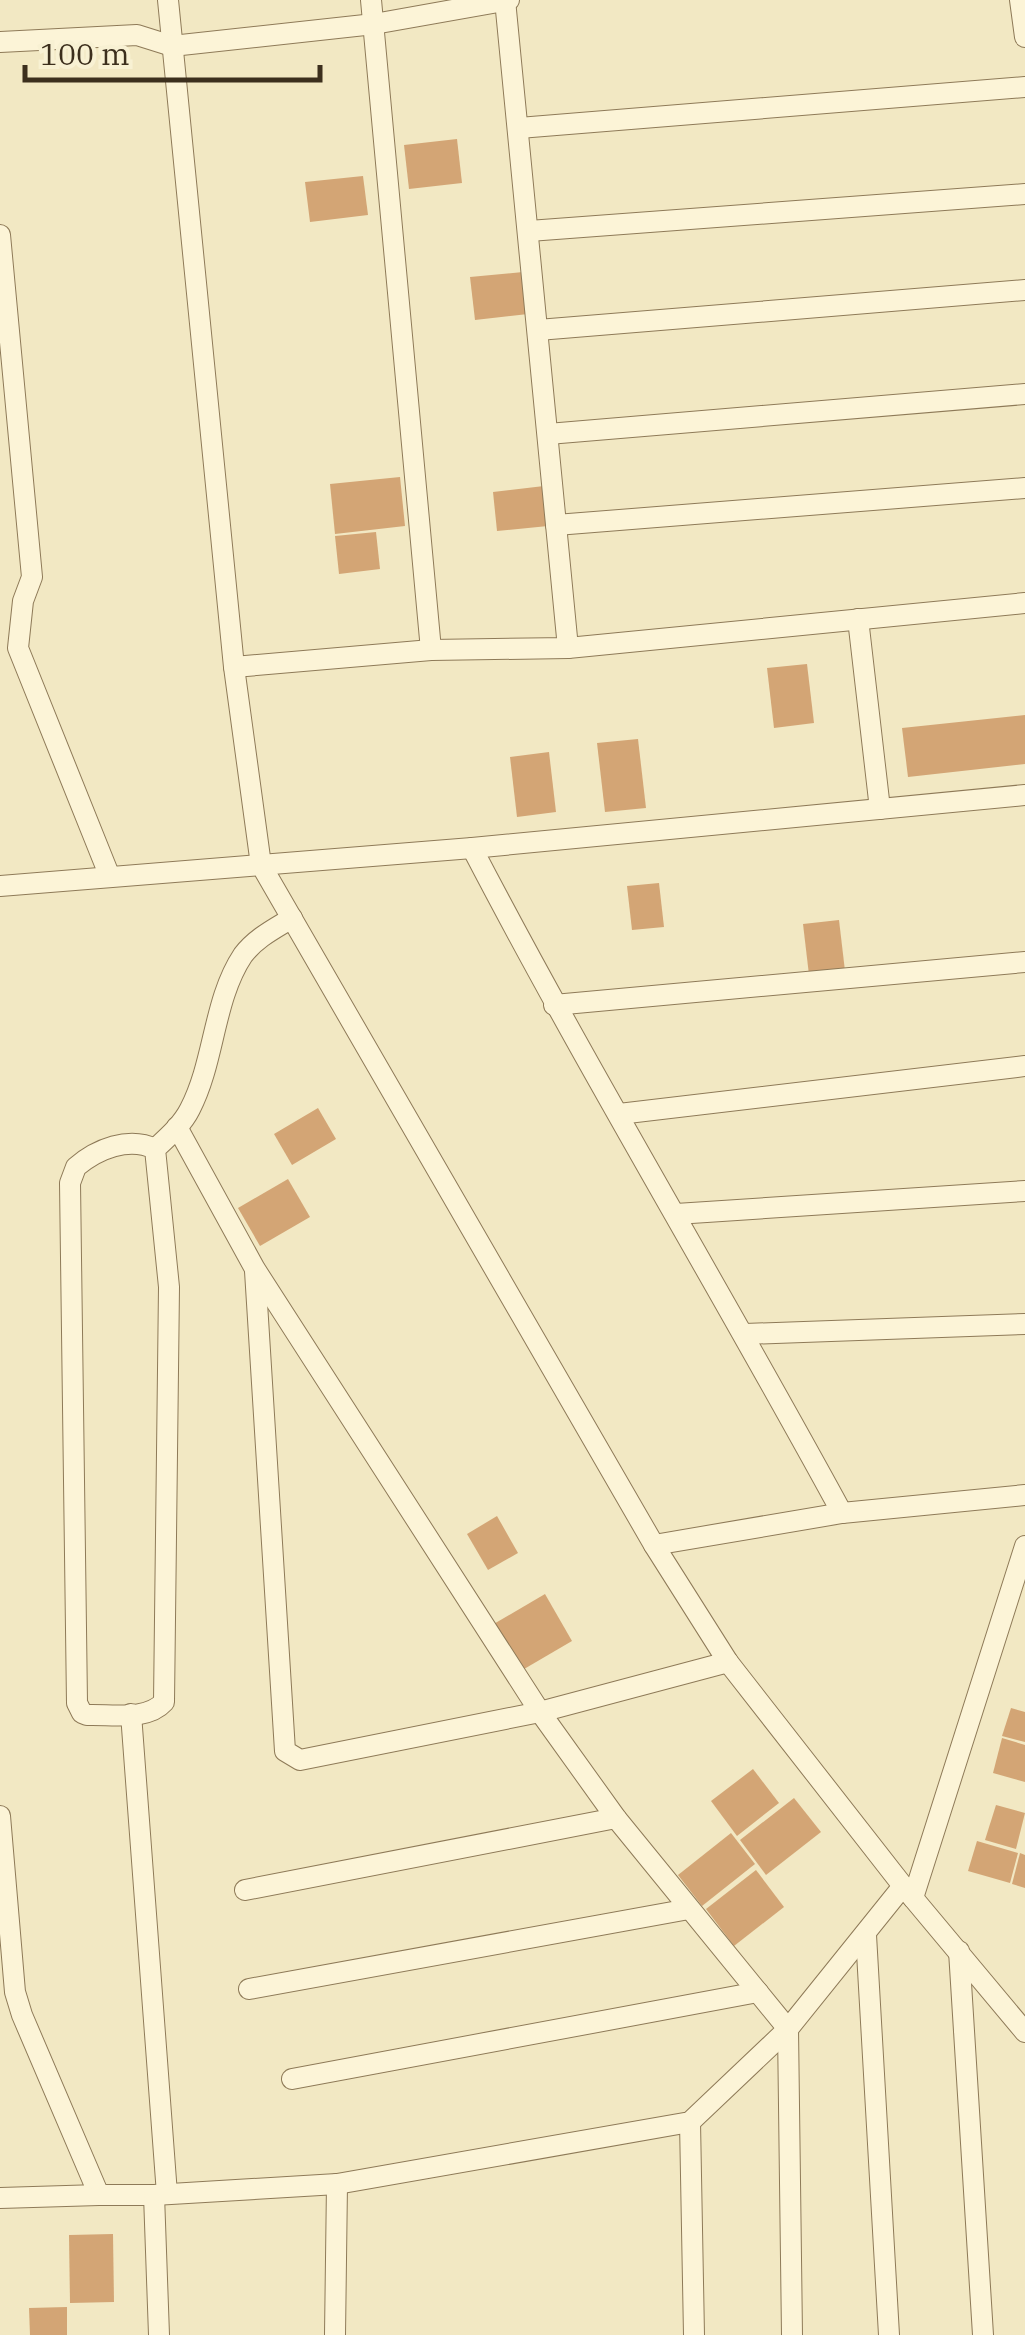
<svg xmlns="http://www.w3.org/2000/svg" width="1025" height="2335" font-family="'IBM Plex Serif',serif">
<rect width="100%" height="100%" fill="#f2e8c3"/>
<!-- building -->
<g fill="#d3a575">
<path d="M 457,139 L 462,183 L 409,189 L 404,145 Z"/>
<path d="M 363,176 L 368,215 L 310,222 L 305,182 Z"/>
<path d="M 523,272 L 528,314 L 475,320 L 470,277 Z"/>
<path d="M 400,477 L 405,526 L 335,534 L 330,484 Z"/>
<path d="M 544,486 L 548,526 L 497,531 L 493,492 Z"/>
<path d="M 376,532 L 380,569 L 339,574 L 335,536 Z"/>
<path d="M 807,664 L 814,723 L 774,728 L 767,668 Z"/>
<path d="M 1025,715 L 1025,764 L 908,777 L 902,728 Z"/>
<path d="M 638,739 L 646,808 L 605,812 L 597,743 Z"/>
<path d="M 549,752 L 556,812 L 517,817 L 510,757 Z"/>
<path d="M 659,883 L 664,927 L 632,930 L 627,886 Z"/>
<path d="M 839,920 L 845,971 L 809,975 L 803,924 Z"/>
<path d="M 318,1108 L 336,1139 L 292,1165 L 274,1134 Z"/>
<path d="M 288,1179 L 310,1217 L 260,1246 L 238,1208 Z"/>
<path d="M 497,1516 L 518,1553 L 488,1570 L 467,1534 Z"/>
<path d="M 545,1594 L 572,1641 L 519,1672 L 492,1625 Z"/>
<path d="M 1011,1708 L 1025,1712 L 1025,1742 L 1002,1736 Z"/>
<path d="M 1002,1738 L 1025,1745 L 1025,1782 L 993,1773 Z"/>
<path d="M 753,1769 L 779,1803 L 737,1836 L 711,1801 Z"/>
<path d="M 794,1798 L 821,1832 L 766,1875 L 740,1840 Z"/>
<path d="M 996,1805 L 1025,1813 L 1016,1849 L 985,1840 Z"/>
<path d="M 731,1833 L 755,1864 L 702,1906 L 678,1875 Z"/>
<path d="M 977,1841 L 1018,1853 L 1010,1883 L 968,1871 Z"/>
<path d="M 1020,1853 L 1025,1855 L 1025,1888 L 1012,1884 Z"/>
<path d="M 756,1870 L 784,1907 L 734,1946 L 706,1909 Z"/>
<path d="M 113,2234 L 114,2302 L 70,2303 L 69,2235 Z"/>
<path d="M 67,2307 L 67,2335 L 30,2335 L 29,2308 Z"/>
</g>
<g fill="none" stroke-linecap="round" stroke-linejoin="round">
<!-- minor casing -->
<g stroke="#8e7a58" stroke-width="22">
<g id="minor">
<path d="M 168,0 L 234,667 L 261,865 L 654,1545 L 728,1662 L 903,1886 L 1025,2032"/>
<path d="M 371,0 L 431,650"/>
<path d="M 505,0 L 568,648"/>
<path d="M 1020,0 L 1025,37"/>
<path d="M 0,42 L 137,35 L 172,46 L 374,24 L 509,0"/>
<path d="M 519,128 L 1025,87"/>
<path d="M 529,231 L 1025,194"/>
<path d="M 0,235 L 32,577 L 23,601 L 18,648 L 110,877"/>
<path d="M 538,330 L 1025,290"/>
<path d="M 548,434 L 1025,394"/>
<path d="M 556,525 L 1025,488"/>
<path d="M 858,619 L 880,809"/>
<path d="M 234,667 L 431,650 L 568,648 L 1025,603"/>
<path d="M 472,848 C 589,1073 721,1290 842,1513"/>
<path d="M 0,886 L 472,848 L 1025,795"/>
<path d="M 554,1005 L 1025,962"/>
<path d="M 619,1114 L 1025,1066"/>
<path d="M 177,1127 L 255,1269 L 540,1712 L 616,1818 L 788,2029 L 792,2335"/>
<path d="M 155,1149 C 129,1136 97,1149 76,1167 L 70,1183 L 77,1703 L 82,1713 L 87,1715 C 112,1714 147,1721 164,1702 L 169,1287 L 155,1149 C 168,1137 182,1125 190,1109 C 215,1061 213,1000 243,955 C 256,938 274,929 292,918"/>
<path d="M 676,1214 L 1025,1191"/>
<path d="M 255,1271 L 285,1751 L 300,1760 L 540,1712 L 728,1662"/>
<path d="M 745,1334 L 1025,1324"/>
<path d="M 654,1545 L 842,1513 L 1025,1495"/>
<path d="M 131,1714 L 167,2194"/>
<path d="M 0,1816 L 15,1992 L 22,2015 L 99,2195 L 0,2198"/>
<path d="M 245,1890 L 616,1818"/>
<path d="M 913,1898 L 1025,1546"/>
<path d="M 866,1935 L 889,2335"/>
<path d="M 959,1951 L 983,2335"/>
<path d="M 249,1989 L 689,1909"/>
<path d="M 292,2079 L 758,1992"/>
<path d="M 690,2122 L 694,2335"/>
<path d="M 99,2195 L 154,2195 L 337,2184 L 690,2122 L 788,2029 L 903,1886"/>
<path d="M 154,2195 L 159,2335"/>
<path d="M 335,2335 L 337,2184"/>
</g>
</g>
<!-- minor -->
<use href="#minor" stroke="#fcf4d7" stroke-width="20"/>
</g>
<!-- scale -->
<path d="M25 65v15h295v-15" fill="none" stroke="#3c2f1d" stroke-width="5"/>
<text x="40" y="65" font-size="30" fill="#3c2f1d" stroke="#f8f1d3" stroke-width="8" paint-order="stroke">100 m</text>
</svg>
